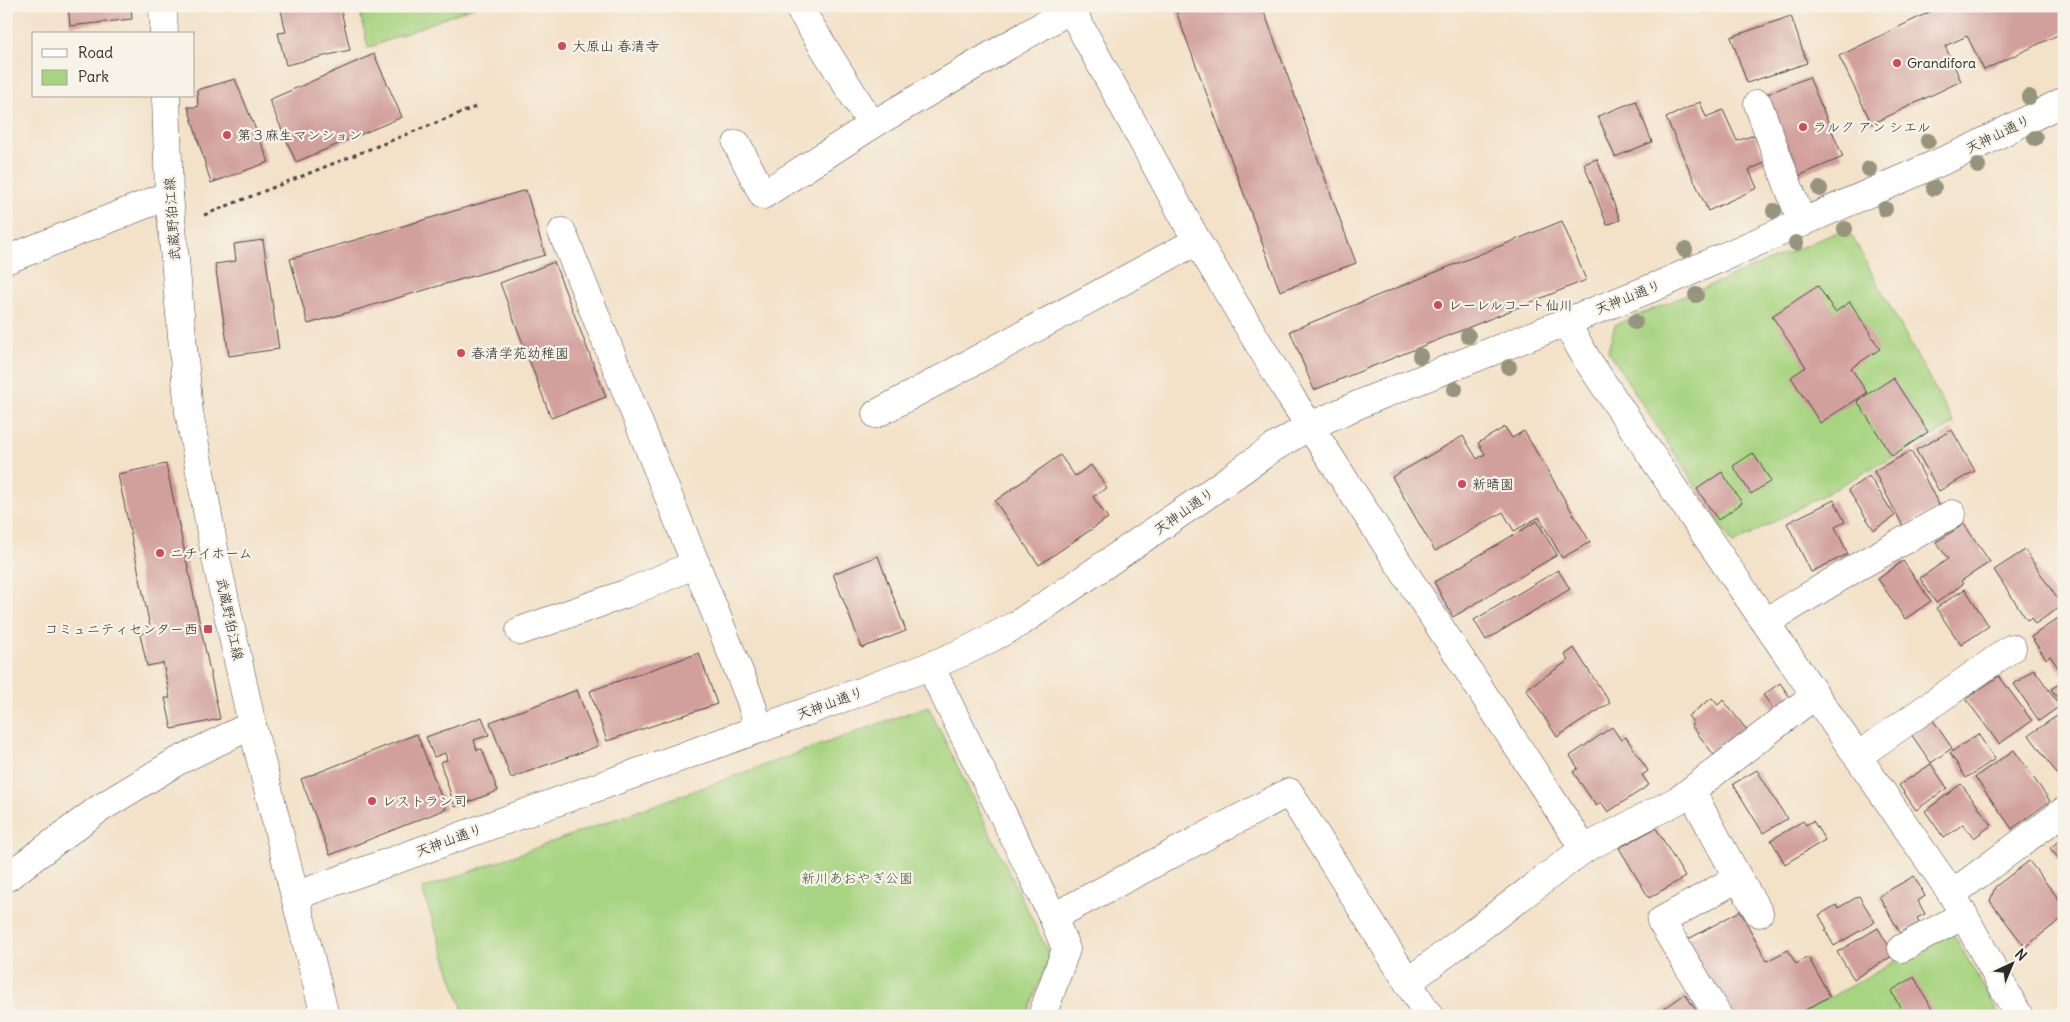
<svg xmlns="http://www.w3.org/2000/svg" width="2070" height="1022" font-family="Delius,'Klee One',sans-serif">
<rect width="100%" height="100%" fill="#f7f3e8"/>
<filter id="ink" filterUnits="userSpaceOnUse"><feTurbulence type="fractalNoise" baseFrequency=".02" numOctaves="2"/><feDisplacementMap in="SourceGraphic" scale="10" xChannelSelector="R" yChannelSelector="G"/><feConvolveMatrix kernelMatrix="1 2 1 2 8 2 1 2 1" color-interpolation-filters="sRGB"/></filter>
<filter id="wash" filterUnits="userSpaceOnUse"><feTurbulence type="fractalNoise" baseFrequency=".0096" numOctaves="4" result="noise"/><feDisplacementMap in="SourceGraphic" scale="20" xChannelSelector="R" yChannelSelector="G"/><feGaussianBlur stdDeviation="1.12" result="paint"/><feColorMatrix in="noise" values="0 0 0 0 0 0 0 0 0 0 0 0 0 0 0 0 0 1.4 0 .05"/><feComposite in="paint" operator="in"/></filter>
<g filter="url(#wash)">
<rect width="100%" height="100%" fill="#f3e1c8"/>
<!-- green -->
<g fill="#a7d481" stroke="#698056">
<path d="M 359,6 L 476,6 L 368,48 Z"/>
<path d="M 1838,232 L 1852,236 L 1954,424 L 1733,544 L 1608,351 L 1615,325 Z"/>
<path d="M 928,706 L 1050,956 L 1026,1016 L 465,1016 L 422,889 Z"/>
<path d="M 1951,930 L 2000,1016 L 1797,1016 Z"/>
</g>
<g id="blocks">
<!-- building -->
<g fill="#d19f9c">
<path d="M 68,6 L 131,6 L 132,19 L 70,26 Z"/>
<path d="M 280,6 L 340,6 L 350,50 L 286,65 L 278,33 L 286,32 Z"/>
<path d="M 1174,6 L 1262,6 L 1356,263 L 1280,291 Z"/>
<path d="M 1701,6 L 1716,6 L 1705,13 Z"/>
<path d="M 1942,6 L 2064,6 L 2064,32 L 1984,70 L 1967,36 L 1945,46 L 1961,81 L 1872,124 L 1839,56 Z"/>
<path d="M 1791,16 L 1807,63 L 1747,83 L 1731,37 Z"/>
<path d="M 374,54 L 402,117 L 296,162 L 269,100 Z"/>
<path d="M 1809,77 L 1843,157 L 1796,177 L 1762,96 Z"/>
<path d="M 235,79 L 269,162 L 211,183 L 188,107 L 198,107 L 197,90 Z"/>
<path d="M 1636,101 L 1652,142 L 1615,157 L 1598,116 Z"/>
<path d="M 1700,102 L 1706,117 L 1723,110 L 1737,141 L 1754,135 L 1766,162 L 1749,170 L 1757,188 L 1708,211 L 1666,118 Z"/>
<path d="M 1597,159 L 1620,220 L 1607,225 L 1584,164 Z"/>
<path d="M 526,190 L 545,255 L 308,324 L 290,259 Z"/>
<path d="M 1562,221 L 1586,280 L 1314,390 L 1290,331 Z"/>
<path d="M 263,240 L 279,349 L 229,356 L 215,264 L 236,261 L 234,244 Z"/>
<path d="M 554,262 L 606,397 L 551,418 L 500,283 Z"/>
<path d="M 1818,286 L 1835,312 L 1850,302 L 1880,349 L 1851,368 L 1867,393 L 1820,423 L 1791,377 L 1806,367 L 1772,316 Z"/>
<path d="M 1893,378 L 1928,432 L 1892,456 L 1857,401 Z"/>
<path d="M 1505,427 L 1512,438 L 1524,431 L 1590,542 L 1562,558 L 1539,517 L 1514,531 L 1503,512 L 1435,551 L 1392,477 L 1463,436 L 1477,459 L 1485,454 L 1478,443 Z"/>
<path d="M 1952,430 L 1975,471 L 1939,491 L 1916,450 Z"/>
<path d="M 1911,451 L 1940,507 L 1903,526 L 1874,471 Z"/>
<path d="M 1753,453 L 1771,481 L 1751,494 L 1733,466 Z"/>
<path d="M 1060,455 L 1075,476 L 1091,465 L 1107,488 L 1093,497 L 1108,518 L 1039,565 L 995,501 Z"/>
<path d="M 166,464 L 220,719 L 172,729 L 165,698 L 170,698 L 163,663 L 147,666 L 140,634 L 151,631 L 118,474 Z"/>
<path d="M 1722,472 L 1742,503 L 1718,520 L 1697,489 Z"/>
<path d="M 1869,476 L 1895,516 L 1874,530 L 1848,490 Z"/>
<path d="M 1834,500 L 1845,522 L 1835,527 L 1848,554 L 1811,572 L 1787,523 Z"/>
<path d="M 1537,521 L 1557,555 L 1453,617 L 1434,582 Z"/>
<path d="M 1964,524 L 1990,562 L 1961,581 L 1963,584 L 1936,603 L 1920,578 L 1948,559 L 1936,542 Z"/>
<path d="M 2025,550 L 2062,606 L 2035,624 L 2031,618 L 2027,620 L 1994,570 Z"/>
<path d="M 878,556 L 906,631 L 862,648 L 833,574 Z"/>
<path d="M 1903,561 L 1931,601 L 1905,619 L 1878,579 Z"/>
<path d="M 1558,570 L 1570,589 L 1486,640 L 1474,620 Z"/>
<path d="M 1965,589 L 1989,626 L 1961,645 L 1936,608 Z"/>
<path d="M 2064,614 L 2064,676 L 2050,656 L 2046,659 L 2031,637 Z"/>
<path d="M 1574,648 L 1610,703 L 1557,737 L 1526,689 L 1568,661 L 1565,655 Z"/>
<path d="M 699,653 L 717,704 L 607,741 L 590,691 Z"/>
<path d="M 2034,669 L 2060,706 L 2039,721 L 2014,684 Z"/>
<path d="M 1999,676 L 2032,721 L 1999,744 L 1966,699 Z"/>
<path d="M 2064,681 L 2064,707 L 2051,689 Z"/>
<path d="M 1780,683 L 1792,700 L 1775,711 L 1763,695 Z"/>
<path d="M 577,690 L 598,746 L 511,778 L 490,722 Z"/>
<path d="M 1712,698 L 1718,705 L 1723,700 L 1747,730 L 1714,755 L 1691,725 L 1694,723 L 1688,716 Z"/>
<path d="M 2058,715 L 2064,723 L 2064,775 L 2060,778 L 2029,735 Z"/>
<path d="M 482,717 L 489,735 L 474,740 L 477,750 L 482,749 L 498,791 L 455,807 L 440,762 L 447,760 L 445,753 L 434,757 L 426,737 Z"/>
<path d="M 1932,719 L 1952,748 L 1931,763 L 1911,734 Z"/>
<path d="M 1612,727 L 1621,740 L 1626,737 L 1648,771 L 1642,775 L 1649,785 L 1608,812 L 1601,802 L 1596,806 L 1573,772 L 1578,768 L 1570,756 Z"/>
<path d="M 417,734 L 446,809 L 330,855 L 301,779 Z"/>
<path d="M 1978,734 L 1995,759 L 1966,778 L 1950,753 Z"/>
<path d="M 2014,750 L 2050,801 L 2012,829 L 1975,777 Z"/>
<path d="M 1931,764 L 1947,788 L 1916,810 L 1899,785 Z"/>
<path d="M 1757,770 L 1787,819 L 1763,833 L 1733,784 Z"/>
<path d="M 1961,784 L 1992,825 L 1974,838 L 1963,824 L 1944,838 L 1925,811 Z"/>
<path d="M 1803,821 L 1806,825 L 1813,821 L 1825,840 L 1785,864 L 1771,840 Z"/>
<path d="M 1656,828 L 1685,877 L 1649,898 L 1619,848 Z"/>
<path d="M 2064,837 L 2064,865 L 2050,848 Z"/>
<path d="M 2029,861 L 2064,906 L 2064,917 L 2025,947 L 1990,901 L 1995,887 Z"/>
<path d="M 1914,876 L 1925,896 L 1918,901 L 1925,914 L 1917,918 L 1919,923 L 1900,933 L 1879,896 Z"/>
<path d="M 1859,896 L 1875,922 L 1834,946 L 1825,930 L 1827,929 L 1819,915 L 1836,905 L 1838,908 Z"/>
<path d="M 1740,911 L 1767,961 L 1788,950 L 1796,964 L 1808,957 L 1830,996 L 1795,1016 L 1724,1016 L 1683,942 Z"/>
<path d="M 1878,928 L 1894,955 L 1854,979 L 1837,952 Z"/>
<path d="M 1914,977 L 1936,1016 L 1905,1016 L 1891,991 Z"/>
<path d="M 1685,994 L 1700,1016 L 1654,1016 Z"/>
</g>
</g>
</g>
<g filter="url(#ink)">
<use href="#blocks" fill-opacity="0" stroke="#494643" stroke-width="1"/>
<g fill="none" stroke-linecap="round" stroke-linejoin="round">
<!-- minor casing -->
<g stroke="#494643" stroke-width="29">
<g id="minor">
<path d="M 798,6 L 872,125"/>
<path d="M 1069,6 L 1197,241 L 1292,399 L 1584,849"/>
<path d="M 1758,104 L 1802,223"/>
<path d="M 737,144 L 763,195 L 872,125 L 1071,9"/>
<path d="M 562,232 L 750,699 L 759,729"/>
<path d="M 6,260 L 169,195"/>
<path d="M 1566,323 L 1588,361 L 1680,498 L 1952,894 L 2019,1016"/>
<path d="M 876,414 L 1197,241"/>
<path d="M 1766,622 L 1857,567 L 1952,514"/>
<path d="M 520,631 L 625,594 L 696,564"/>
<path d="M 930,666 L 1053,917 L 1066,949 L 1042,1016"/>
<path d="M 1858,756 L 2012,648"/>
<path d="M 1691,791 L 1738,878 L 1759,913"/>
<path d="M 6,878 L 99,809 L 176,762 L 252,725"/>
<path d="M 1952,894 L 2064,811"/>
<path d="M 295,896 L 759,729 L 930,666 L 968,650 L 1018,624 L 1201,499 L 1273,448 L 1310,426 L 1369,400 L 1657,286 L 1970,149 L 2064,101"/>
<path d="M 1053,917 L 1289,792 L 1429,1016"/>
<path d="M 1902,948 L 1964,915"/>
<path d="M 1408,982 L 1584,849 L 1680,799 L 1815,695"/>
<path d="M 1718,1016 L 1661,921 L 1738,878"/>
</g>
</g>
<!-- major casing -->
<g stroke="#494643" stroke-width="29">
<g id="major">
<path d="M 163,6 L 164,34"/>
<path d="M 166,96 L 169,195 L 189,412 L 215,554 L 252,725 L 325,1016"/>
</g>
</g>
<!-- path -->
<path stroke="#494643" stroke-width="3" stroke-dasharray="4 4" stroke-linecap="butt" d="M 204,215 L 478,106"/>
<!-- minor -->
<use href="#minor" stroke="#fff" stroke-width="28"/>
<!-- major -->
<use href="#major" stroke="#fff" stroke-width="28"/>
</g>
<!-- trees -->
<g fill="#96947d">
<circle cx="2029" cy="97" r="8"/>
<circle cx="2035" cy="138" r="8"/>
<circle cx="1928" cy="141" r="8"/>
<circle cx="1978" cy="166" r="8"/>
<circle cx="1869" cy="169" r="8"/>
<circle cx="1934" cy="188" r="8"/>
<circle cx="1820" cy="189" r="8"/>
<circle cx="1885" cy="209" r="8"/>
<circle cx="1774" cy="211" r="8"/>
<circle cx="1845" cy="229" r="8"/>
<circle cx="1796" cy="243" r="8"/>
<circle cx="1685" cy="250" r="8"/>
<circle cx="1696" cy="295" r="8"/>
<circle cx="1635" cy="322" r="8"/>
<circle cx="1468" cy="336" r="8"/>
<circle cx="1420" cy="356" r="8"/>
<circle cx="1509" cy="367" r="8"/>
<circle cx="1455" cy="389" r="8"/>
</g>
</g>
<!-- markers -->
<g fill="#d1495b" stroke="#f7f3e8" stroke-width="2">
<circle cx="562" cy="46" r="5"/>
<circle cx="1897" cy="63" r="5"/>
<circle cx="1803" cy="127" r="5"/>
<circle cx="227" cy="135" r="5"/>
<circle cx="1438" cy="305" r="5"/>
<circle cx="461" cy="353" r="5"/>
<circle cx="1462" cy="484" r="5"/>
<circle cx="160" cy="553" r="5"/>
<rect x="203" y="624" width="10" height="10" rx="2.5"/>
<circle cx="372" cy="801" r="5"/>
</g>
<g text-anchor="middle" stroke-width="4.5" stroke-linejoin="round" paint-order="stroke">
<!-- poi labels -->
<g font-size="14" fill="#2b2b2b" stroke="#f7f3e8" text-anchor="start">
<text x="572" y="51">大原山 春清寺</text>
<text x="1907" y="68">Grandifora</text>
<text x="1813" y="132">ラルク アン シエル</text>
<text x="237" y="140">第３麻生マンション</text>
<text x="1448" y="310">レーレルコート仙川</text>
<text x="471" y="358">春清学苑幼稚園</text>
<text x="1472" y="489">新晴園</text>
<text x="170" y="558">ニチイホーム</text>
<text x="198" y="634" text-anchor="end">コミュニティセンター西</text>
<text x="382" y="806">レストラン司</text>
</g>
<!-- street labels -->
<g font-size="14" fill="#2b2b2b" stroke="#f7f3e8">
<text transform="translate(1998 134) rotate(-26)" y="5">天神山通り</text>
<text transform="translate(172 219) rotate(-94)" y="5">武蔵野狛江線</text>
<text transform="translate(1628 297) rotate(-22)" y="5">天神山通り</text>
<text transform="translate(1184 511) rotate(-35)" y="5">天神山通り</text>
<text transform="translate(230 619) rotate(78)" y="5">武蔵野狛江線</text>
<text transform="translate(830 703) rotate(-20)" y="5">天神山通り</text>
<text transform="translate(449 840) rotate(-20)" y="5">天神山通り</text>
</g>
<!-- park labels -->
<g font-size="14" fill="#4a5540" stroke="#f7f3e8">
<text x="857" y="883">新川あおやぎ公園</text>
</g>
</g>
<!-- margin -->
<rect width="2070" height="1022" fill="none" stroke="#f7f3e8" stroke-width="25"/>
<!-- legend -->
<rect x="32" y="32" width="162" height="65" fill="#f7f3e8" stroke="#a5a39c"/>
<rect x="42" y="49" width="25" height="8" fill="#ffffff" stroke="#a5a39c"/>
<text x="78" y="58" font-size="15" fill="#2b2b2b">Road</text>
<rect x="42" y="70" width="25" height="15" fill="#a7d481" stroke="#a5a39c"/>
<text x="78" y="82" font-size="15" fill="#2b2b2b">Park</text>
<!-- north arrow -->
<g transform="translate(2012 964) rotate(44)" stroke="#f7f3e8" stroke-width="4" paint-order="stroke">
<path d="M0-4L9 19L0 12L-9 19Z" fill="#2b2b2b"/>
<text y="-8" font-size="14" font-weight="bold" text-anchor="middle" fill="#2b2b2b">N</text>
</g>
</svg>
